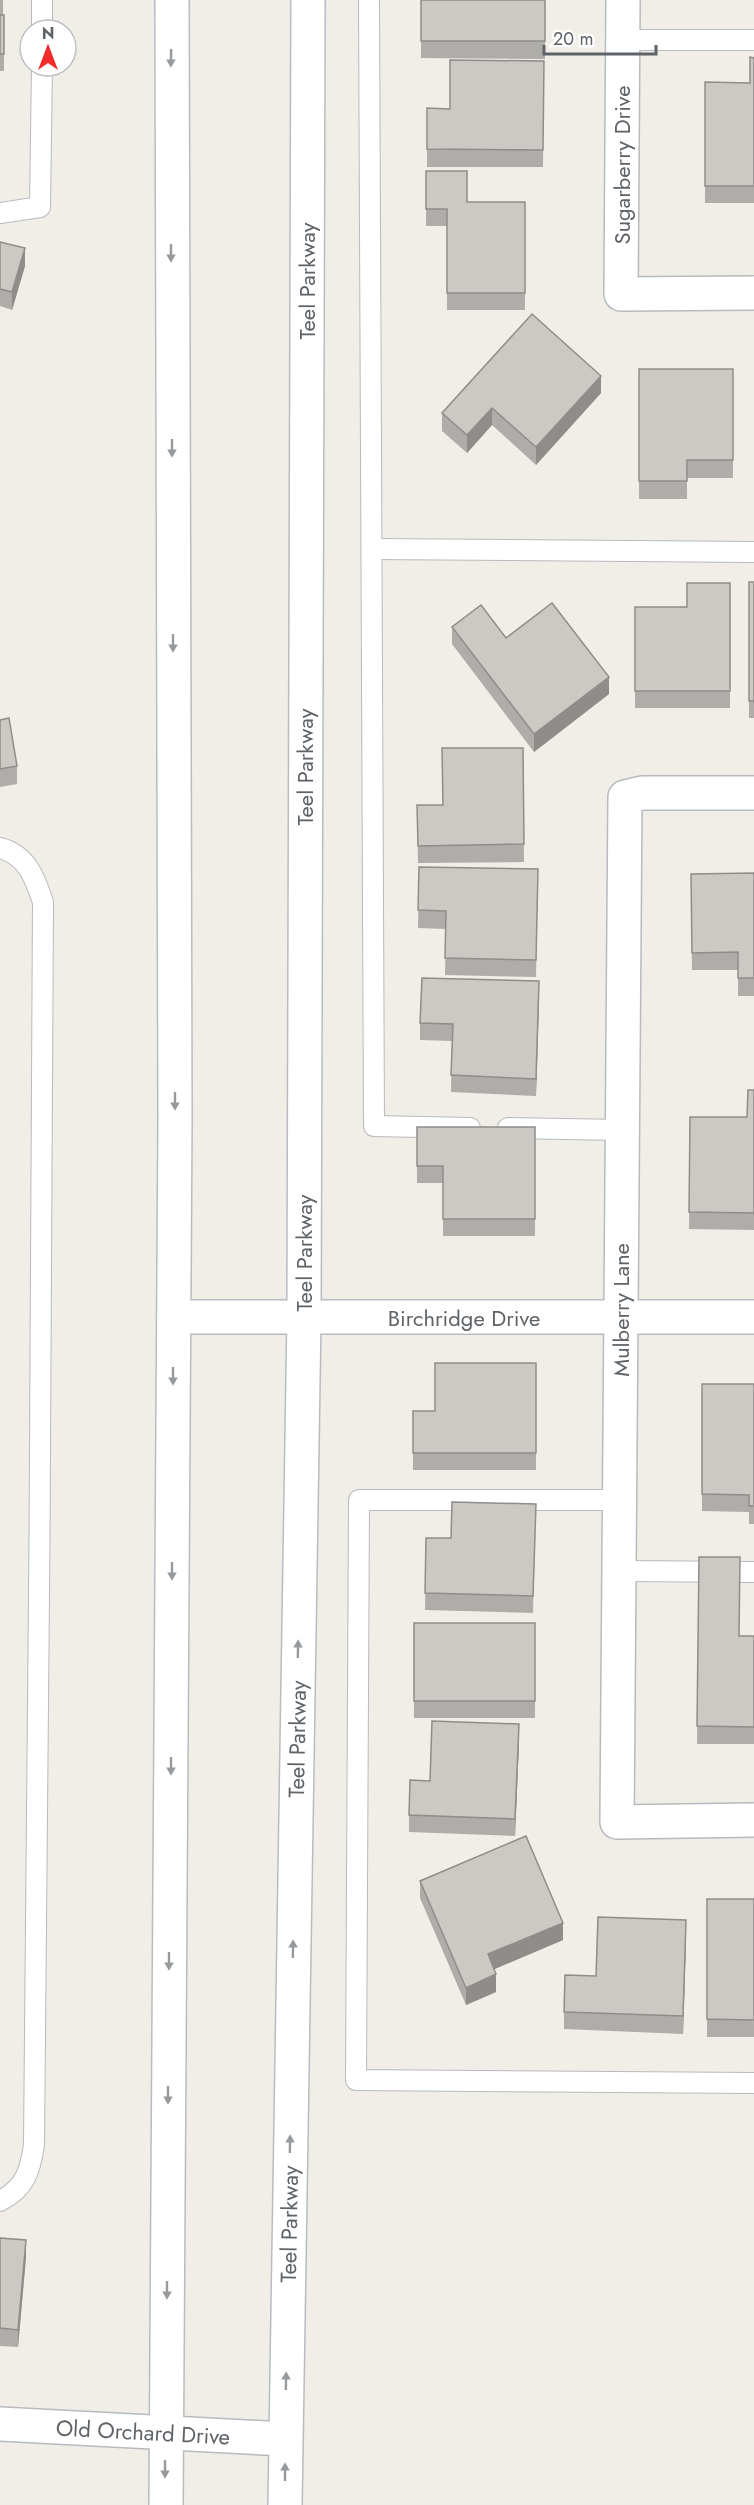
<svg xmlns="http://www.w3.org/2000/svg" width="754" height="2505" font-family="Jost,sans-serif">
<rect width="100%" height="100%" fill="#f1eee7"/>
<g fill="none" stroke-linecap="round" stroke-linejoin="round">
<!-- service casing -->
<g stroke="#b7babe" stroke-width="22">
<g id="service">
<path d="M 369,0 L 374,1126 L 470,1128"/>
<path d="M 42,30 L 42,0"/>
<path d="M 623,40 L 754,40"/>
<path d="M 0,213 L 40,207 L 42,66"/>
<path d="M 372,549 L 754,552"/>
<path d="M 0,848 C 27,855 35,878 43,902 C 43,1316 37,1731 34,2145 C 30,2172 25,2188 0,2201"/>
<path d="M 508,1128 L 622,1130"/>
<path d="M 619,1500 L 359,1500 L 356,2080 L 754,2083"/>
<path d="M 619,1571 L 754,1572"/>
</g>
</g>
<!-- minor casing -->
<g stroke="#b7babe" stroke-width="36">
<g id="minor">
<path d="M 623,0 L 621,294 L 754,293"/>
<path d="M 754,793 L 642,793 L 625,797 L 617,1822 L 754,1820"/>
<path d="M 174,1317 L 754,1317"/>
</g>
</g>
<!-- tertiary casing -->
<g stroke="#b7babe" stroke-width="36">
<path id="tertiary" d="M 0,2424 L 285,2439"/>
</g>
<!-- secondary casing -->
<g stroke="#b8bcc1" stroke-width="36">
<g id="secondary">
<path d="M 166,2505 L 175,1118 L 172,0"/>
<path d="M 285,2505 L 304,1317 L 308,0"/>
</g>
</g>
<!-- service -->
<use href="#service" stroke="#fff" stroke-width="20"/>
<!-- minor -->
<use href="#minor" stroke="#fff" stroke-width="33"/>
<!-- tertiary -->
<use href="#tertiary" stroke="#fff" stroke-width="33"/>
<!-- secondary -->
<use href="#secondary" stroke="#fff" stroke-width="33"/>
</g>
<!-- wall -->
<g fill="#afada9">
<path d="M 0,0 L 3,0 L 3,15 L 4,15 L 4,71 L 0,71 Z"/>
<path d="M 421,0 L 545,0 L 545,59 L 421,58 Z"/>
<path d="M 754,58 L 754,203 L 705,203 L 705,82 L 750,83 Z"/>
<path d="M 544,61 L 543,167 L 427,167 L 427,108 L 450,109 Z"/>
<path d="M 426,171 L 467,202 L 525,202 L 525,310 L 447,310 L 447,226 L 426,226 Z"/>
<path d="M 0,242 L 25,266 L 12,310 L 0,306 Z"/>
<path d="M 639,369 L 733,369 L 733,478 L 687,478 L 687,499 L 639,499 Z"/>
<path d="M 601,393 L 536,465 L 492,425 L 467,453 L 442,431 L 442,413 Z"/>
<rect x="749" y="582" width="5" height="136"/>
<path d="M 730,583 L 730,708 L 635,708 L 635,607 L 687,607 Z"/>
<path d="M 452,627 L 506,638 L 609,694 L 534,752 L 452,644 Z"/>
<path d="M 0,720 L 17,766 L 17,784 L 0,787 Z"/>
<path d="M 523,748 L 524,862 L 418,863 L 417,805 L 443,805 Z"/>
<path d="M 419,867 L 538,869 L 536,977 L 445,975 L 446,929 L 418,928 Z"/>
<path d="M 754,873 L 754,996 L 738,996 L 738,970 L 692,970 L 691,874 Z"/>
<path d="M 539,999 L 536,1096 L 451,1092 L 452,1041 L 420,1040 L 420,1023 Z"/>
<path d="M 754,1090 L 754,1230 L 689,1229 L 690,1117 L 747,1117 Z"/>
<path d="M 417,1127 L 535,1127 L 535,1236 L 443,1236 L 443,1183 L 417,1183 Z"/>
<path d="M 536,1363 L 536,1470 L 413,1470 L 413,1411 L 435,1411 Z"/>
<path d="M 702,1384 L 754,1384 L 754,1524 L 749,1524 L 749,1512 L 702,1511 Z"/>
<path d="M 536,1504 L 533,1613 L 425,1610 L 426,1538 L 451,1538 Z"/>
<path d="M 699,1557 L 740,1636 L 754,1636 L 754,1744 L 697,1744 Z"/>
<rect x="414" y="1623" width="121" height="95"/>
<path d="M 519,1742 L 515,1836 L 409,1832 L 409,1815 L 430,1781 Z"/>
<path d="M 420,1881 L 563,1940 L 494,1969 L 496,1992 L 466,2005 L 420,1898 Z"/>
<rect x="707" y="1899" width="47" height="138"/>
<path d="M 686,1938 L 683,2034 L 564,2029 L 564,2012 L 596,1976 Z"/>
<path d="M 0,2238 L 26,2257 L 18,2347 L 0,2346 Z"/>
</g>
<!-- shaded-wall -->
<g fill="#8f8d89">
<path d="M 25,248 L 25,266 L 12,310 L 12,292 Z"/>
<path d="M 601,376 L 601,393 L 536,465 L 536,447 Z"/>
<path d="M 492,408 L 492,425 L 467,453 L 467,435 Z"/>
<path d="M 609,677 L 609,694 L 534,752 L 534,734 Z"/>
<path d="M 539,981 L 539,999 L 536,1096 L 536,1079 Z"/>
<path d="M 519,1724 L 519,1742 L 515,1836 L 515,1819 Z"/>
<path d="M 686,1920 L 686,1938 L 683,2034 L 683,2016 Z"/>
<path d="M 563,1923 L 563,1940 L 488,1972 L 488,1954 Z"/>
<path d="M 496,1974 L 496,1992 L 466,2005 L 466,1988 Z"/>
<path d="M 26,2240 L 26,2257 L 18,2347 L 18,2330 Z"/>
</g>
<!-- building -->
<g fill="#ccc9c4" stroke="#8f8d89" stroke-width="1.5">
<rect x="421" y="0" width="124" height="41"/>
<rect x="0" y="15" width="4" height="39"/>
<path d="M 750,57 L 754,58 L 754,186 L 705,186 L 705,82 L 750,83 Z"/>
<path d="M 450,60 L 544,61 L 543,150 L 427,149 L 427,108 L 450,109 Z"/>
<path d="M 426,171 L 467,171 L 467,202 L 525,202 L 525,293 L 447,293 L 447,209 L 426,209 Z"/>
<path d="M 0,242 L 25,248 L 12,292 L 0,289 Z"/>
<path d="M 532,314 L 601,376 L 536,447 L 492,408 L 467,435 L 442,413 Z"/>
<path d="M 639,369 L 733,369 L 733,460 L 687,460 L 687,481 L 639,481 Z"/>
<rect x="749" y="582" width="5" height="119"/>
<path d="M 687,583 L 730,583 L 730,691 L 635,691 L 635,607 L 687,607 Z"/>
<path d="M 552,603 L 609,677 L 534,734 L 452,627 L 481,605 L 506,638 Z"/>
<path d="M 9,718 L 17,766 L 0,769 L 0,720 Z"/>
<path d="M 442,748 L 523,748 L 524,844 L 418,846 L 417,805 L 443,805 Z"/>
<path d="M 419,867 L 538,869 L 536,960 L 445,958 L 446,911 L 418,910 Z"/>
<path d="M 754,873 L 754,978 L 738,978 L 738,952 L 692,953 L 691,874 Z"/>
<path d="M 422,978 L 539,981 L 536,1079 L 451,1075 L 453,1024 L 420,1023 Z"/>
<path d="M 748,1090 L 754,1090 L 754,1213 L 689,1212 L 690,1117 L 747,1117 Z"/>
<path d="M 417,1127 L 535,1127 L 535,1219 L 443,1219 L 443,1166 L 417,1166 Z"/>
<path d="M 435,1363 L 536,1363 L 536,1453 L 413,1453 L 413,1411 L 435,1411 Z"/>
<path d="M 702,1384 L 754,1384 L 754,1506 L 749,1506 L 749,1495 L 702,1494 Z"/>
<path d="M 452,1502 L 536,1504 L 533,1596 L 425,1593 L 426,1538 L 451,1538 Z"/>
<path d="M 699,1557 L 740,1557 L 739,1636 L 754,1636 L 754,1727 L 697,1726 Z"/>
<rect x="414" y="1623" width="121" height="78"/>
<path d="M 432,1721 L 519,1724 L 515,1819 L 409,1815 L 410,1780 L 430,1781 Z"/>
<path d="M 526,1836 L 563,1923 L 488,1954 L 496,1974 L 466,1988 L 420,1881 Z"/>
<path d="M 707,1899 L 754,1899 L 754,2020 L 707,2019 Z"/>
<path d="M 598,1917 L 686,1920 L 683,2016 L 564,2012 L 565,1975 L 596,1976 Z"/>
<path d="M 0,2238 L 26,2240 L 18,2330 L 0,2328 Z"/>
</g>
<!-- one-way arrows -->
<defs><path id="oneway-solid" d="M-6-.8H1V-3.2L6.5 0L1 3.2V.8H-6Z" transform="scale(1.5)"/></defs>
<g fill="#969a9d">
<use href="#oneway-solid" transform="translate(171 58) rotate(91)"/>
<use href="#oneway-solid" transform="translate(171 253) rotate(90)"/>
<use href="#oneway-solid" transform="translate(172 448) rotate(90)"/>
<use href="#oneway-solid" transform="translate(173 643) rotate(90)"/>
<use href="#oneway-solid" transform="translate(175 1101) rotate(90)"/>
<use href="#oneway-solid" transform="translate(173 1376) rotate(90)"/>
<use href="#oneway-solid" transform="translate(172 1571) rotate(90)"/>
<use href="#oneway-solid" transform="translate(298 1649) rotate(-89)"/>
<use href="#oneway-solid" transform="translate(171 1766) rotate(90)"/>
<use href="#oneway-solid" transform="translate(293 1949) rotate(-89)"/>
<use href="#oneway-solid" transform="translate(169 1961) rotate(90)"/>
<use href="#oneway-solid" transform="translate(168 2095) rotate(90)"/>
<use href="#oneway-solid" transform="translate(290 2144) rotate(-89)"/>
<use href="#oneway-solid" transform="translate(167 2290) rotate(90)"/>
<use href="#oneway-solid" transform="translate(286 2381) rotate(-89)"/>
<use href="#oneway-solid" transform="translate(165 2469) rotate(90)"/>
<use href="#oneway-solid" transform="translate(285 2472) rotate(-90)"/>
</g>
<g text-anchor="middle" stroke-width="5" stroke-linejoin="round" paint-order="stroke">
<!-- street labels -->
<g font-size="22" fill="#5e6368" stroke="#fff">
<text transform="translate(622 165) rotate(-90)" y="8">Sugarberry Drive</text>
<text transform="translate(307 281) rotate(-90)" y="8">Teel Parkway</text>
<text transform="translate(305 767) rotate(-90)" y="8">Teel Parkway</text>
<text transform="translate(304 1253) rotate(-90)" y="8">Teel Parkway</text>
<text transform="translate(621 1310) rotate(-90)" y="8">Mulberry Lane</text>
<text x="464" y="1326">Birchridge Drive</text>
<text transform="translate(297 1739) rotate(-89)" y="8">Teel Parkway</text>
<text transform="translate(289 2224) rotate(-89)" y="8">Teel Parkway</text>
<text transform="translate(143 2432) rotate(3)" y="8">Old Orchard Drive</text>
</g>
</g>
<!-- north arrow -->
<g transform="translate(48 48)"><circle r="28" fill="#ffffff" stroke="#bfc1c3" stroke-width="1.5"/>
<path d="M0-4.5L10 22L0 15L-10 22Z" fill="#f32b2b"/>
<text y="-9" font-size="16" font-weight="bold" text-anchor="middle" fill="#5e6368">N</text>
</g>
<!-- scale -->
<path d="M544 45v9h112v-9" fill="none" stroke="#5e6368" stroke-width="3"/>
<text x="553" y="45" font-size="18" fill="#5e6368" stroke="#ffffff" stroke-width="4.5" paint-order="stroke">20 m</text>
</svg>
